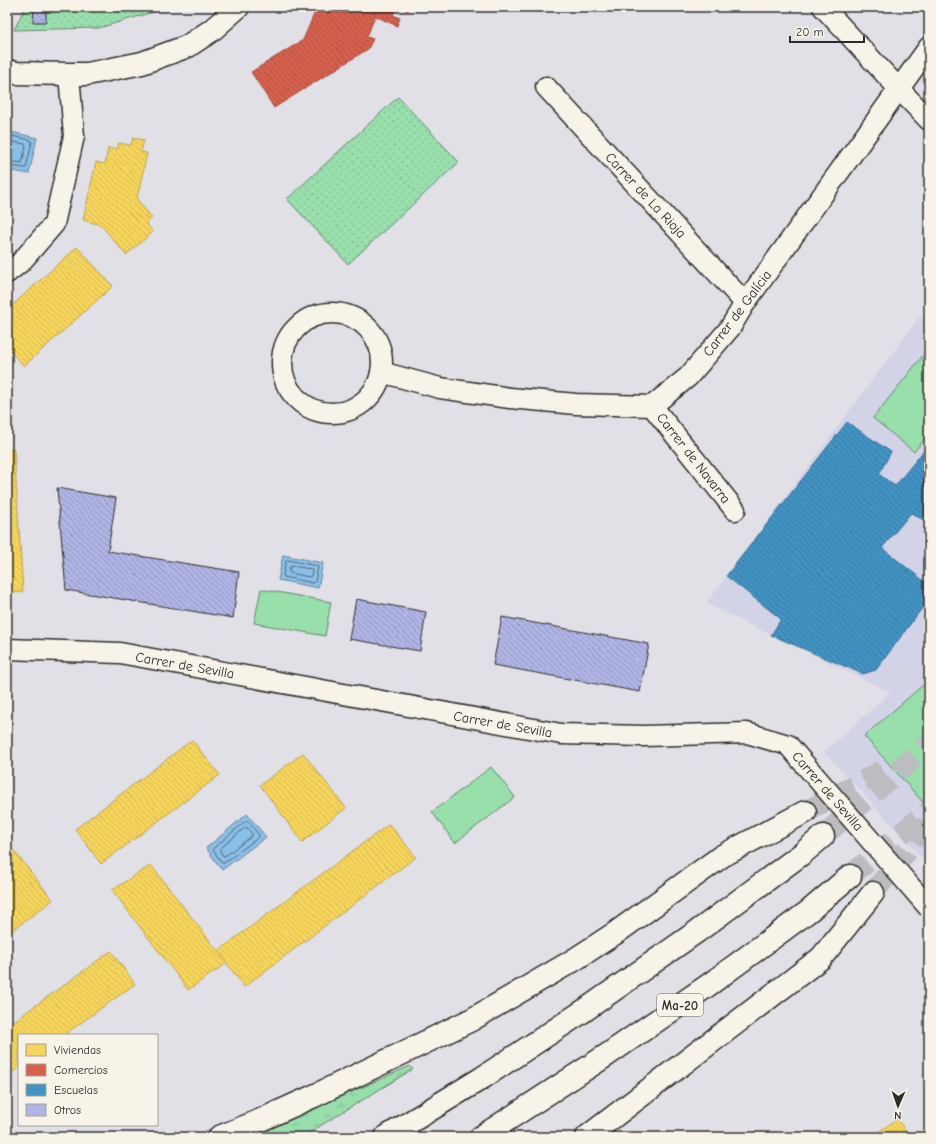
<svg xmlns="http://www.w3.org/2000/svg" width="936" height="1144" font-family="'Comic Neue',sans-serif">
<defs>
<pattern id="grass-tufts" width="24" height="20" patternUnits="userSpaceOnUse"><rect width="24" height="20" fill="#98dfac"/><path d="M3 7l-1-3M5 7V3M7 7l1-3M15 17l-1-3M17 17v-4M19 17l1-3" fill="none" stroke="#83c094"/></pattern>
<pattern id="park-dots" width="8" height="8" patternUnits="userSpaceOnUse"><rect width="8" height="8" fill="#98dfac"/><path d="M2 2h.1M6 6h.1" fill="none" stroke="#83c094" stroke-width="1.8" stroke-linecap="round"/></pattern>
<pattern id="homes-back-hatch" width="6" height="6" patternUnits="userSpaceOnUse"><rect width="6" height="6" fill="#f6d55c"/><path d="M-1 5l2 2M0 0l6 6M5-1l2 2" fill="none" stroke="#d3b750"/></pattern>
<pattern id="shops-back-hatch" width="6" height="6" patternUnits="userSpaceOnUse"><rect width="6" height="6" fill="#d6604d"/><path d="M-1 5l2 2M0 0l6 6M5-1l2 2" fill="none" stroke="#ae4f40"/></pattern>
<pattern id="schools-back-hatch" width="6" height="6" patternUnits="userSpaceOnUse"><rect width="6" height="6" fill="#4393c3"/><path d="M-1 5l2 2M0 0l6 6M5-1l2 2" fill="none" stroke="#38789f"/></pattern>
<pattern id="building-back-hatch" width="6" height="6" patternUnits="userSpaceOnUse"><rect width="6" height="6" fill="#b1b5e6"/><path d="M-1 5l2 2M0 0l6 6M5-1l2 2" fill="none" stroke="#9093bb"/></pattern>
</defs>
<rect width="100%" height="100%" fill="#e2e0e7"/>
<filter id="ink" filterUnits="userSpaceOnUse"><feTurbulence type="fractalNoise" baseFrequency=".025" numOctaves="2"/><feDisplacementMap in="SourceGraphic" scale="8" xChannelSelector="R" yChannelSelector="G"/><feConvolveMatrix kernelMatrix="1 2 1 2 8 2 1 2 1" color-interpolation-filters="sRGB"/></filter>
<g filter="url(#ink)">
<!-- built -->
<path fill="#d3d3e7" d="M 919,317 L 929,321 L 929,865 L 824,752 L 890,692 L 706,604 Z"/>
<!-- grass -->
<path fill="url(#grass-tufts)" stroke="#62856c" d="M 410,1066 L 413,1069 L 302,1137 L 250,1137 Z"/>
<!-- park -->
<g fill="url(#park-dots)" stroke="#62856c">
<path d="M 25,7 L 170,7 L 99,28 L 14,30 Z"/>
<path d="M 398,97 L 459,162 L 348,264 L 287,199 Z"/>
</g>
<!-- pitch -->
<g fill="#98dfac" stroke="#62856c">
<path d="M 929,348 L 929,433 L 914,452 L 873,418 Z"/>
<path d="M 261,589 L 331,602 L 325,636 L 254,623 Z"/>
<path d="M 929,680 L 929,809 L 864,736 Z"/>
<path d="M 491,767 L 515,797 L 455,843 L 432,812 Z"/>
</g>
<!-- water -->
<g fill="#8abfe7" stroke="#64849c">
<path d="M 7,131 L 37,138 L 29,174 L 7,170 Z"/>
<path d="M 283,555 L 323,563 L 318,588 L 278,580 Z"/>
<path d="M 247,814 L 266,837 L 222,870 L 206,848 Z"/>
</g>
<!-- homes -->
<g fill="url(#homes-back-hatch)" stroke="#b9a24d">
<path d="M 133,138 L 144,140 L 141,152 L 147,153 L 137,199 L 152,218 L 146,223 L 153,232 L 126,255 L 101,225 L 83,220 L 96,162 L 105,164 L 108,148 L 117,149 L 119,143 L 131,145 Z"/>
<path d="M 77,247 L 113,286 L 24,366 L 7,348 L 7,310 Z"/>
<path d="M 14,449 L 23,592 L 7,593 L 7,450 Z"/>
<path d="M 192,740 L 220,775 L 101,864 L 75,829 Z"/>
<path d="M 303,753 L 346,808 L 302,842 L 260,785 Z"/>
<path d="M 389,824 L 416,857 L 244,987 L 218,951 Z"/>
<path d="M 7,842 L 53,900 L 9,933 L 7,930 Z"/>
<path d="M 151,865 L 227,963 L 188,990 L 112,890 Z"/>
<path d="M 111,951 L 135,984 L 64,1035 L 19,1035 L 19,1068 L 7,1076 L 7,1026 Z"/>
<path d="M 897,1119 L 910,1137 L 871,1137 Z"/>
</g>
<!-- shops -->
<g fill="url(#shops-back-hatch)" stroke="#a35043">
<path d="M 317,7 L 397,7 L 393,15 L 400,18 L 397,26 L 375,16 L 367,37 L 373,39 L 368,49 L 274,108 L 251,72 L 303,40 Z"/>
<path d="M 399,7 L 409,7 L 408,11 Z"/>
</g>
<!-- schools -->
<path fill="url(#schools-back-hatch)" stroke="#3c7495" d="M 847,422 L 891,452 L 879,474 L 895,486 L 929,444 L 929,520 L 927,522 L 911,513 L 882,548 L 929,585 L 929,599 L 876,670 L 863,674 L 771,635 L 781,619 L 726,576 Z"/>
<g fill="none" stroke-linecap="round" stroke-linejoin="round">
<!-- shore -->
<g stroke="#516676" stroke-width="1">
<path d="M 7,135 L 31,140 L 32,142 L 26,168 L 7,166"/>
<path d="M 7,141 L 25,144 L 26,146 L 22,163 L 7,161"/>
<path d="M 288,560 L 317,566 L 318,567 L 315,582 L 313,583 L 284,577 L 283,575 L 286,561 Z"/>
<path d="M 292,566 L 311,569 L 312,571 L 311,576 L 309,577 L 290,573 L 289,571 L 290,567 Z"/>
<path d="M 246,821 L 248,821 L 259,835 L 259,837 L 224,863 L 222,863 L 213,850 L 213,849 Z"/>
<path d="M 245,828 L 248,828 L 252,834 L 252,836 L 225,856 L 223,856 L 220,851 L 220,849 Z"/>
</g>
</g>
<!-- building -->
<g fill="url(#building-back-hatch)" stroke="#2b2b2b">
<path d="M 34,7 L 46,7 L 46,22 L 33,22 Z"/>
<path d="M 57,488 L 116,498 L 108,551 L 239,572 L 233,618 L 66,590 Z"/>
<path d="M 356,599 L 426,612 L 420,651 L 349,639 Z"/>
<path d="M 502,617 L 649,644 L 640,692 L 493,665 Z"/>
</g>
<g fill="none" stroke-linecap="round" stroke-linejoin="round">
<!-- motorway-tunnel -->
<g stroke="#bdbcc1" stroke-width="22" stroke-dasharray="22 11" stroke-linecap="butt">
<path d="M 805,812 L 888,768"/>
<path d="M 823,836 L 929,744"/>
<path d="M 850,876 L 929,811"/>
<path d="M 873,893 L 928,824"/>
</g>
<!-- minor casing -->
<g stroke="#2b2b2b" stroke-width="23">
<g id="minor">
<path d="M 823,7 L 899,89 L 929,120"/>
<path d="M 546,87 L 745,303"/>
<path d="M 7,273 L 21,262 L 54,224 L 74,136 L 69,74"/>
<circle cx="332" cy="363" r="50"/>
<path d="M 381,372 L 440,388 L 510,398 L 576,404 L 652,406 L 688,377 L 730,328 L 745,303 L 929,47"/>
<path d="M 652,406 L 735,510"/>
<path d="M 7,649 L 120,653 L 561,734 L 644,736 L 747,733 L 788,745"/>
</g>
</g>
<!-- tertiary casing -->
<g stroke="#2b2b2b" stroke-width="25">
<path id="tertiary" d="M 7,71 L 16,73 L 69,74 L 87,74 L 142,63 L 188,46 L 212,30 L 238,7"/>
</g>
<!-- motorway casing -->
<g stroke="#2b2b2b" stroke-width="25">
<g id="motorway">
<path d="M 219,1137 L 254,1123 L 314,1096 L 471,1020 L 574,960 L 617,932 L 722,856 L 805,812"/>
<path d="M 386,1137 L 482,1078 L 585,1010 L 702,928 L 803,853 L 823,836"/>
<path d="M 481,1137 L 607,1055 L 710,984 L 809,911 L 850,876"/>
<path d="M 587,1137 L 821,958 L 873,893"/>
</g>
</g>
<!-- minor -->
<use href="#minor" stroke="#f7f3e8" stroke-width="20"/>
<!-- tertiary -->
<use href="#tertiary" stroke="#f7f3e8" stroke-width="22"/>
<!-- motorway -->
<use href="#motorway" stroke="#f7f3e8" stroke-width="22"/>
<!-- minor-bridge casing -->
<g stroke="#2b2b2b" stroke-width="23" stroke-linecap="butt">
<path id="minor-bridge" d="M 788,745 L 929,908"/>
</g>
<!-- minor-bridge -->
<use href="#minor-bridge" stroke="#f7f3e8" stroke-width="20"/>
</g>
</g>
<g text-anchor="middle" stroke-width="4" stroke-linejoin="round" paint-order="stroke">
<!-- shield labels -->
<rect fill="#f7f3e8" stroke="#686764" stroke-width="1" x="657" y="994" width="46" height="22" rx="3"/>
<g font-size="13" font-weight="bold" fill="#2b2b2b">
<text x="680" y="1010">Ma-20</text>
</g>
<!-- street labels -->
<g font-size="14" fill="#2b2b2b" stroke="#f7f3e8">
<text transform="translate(646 195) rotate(47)" y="5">Carrer de La Rioja</text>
<text transform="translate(737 313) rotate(-53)" y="5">Carrer de Galícia</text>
<text transform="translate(694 458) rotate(52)" y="5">Carrer de Navarra</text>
<text transform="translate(185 665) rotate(10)" y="5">Carrer de Sevilla</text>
<text transform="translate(503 724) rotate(10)" y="5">Carrer de Sevilla</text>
<text transform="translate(828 791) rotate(49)" y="5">Carrer de Sevilla</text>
</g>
</g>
<!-- margin -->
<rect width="936" height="1144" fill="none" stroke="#f7f3e8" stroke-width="24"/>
<rect x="12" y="12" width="912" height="1120" fill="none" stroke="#2b2b2b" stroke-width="1.5" filter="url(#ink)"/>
<!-- legend -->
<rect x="18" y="1034" width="140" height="92" fill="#f7f3e8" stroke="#a5a39c"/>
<rect x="26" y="1044" width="20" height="12" fill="#f6d55c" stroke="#a5a39c"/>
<text x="54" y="1054" font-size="12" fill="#2b2b2b">Viviendas</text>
<rect x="26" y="1064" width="20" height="12" fill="#d6604d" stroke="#a5a39c"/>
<text x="54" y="1074" font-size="12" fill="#2b2b2b">Comercios</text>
<rect x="26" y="1084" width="20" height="12" fill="#4393c3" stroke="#a5a39c"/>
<text x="54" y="1094" font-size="12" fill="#2b2b2b">Escuelas</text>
<rect x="26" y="1104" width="20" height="12" fill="#b1b5e6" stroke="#a5a39c"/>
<text x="54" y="1114" font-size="12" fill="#2b2b2b">Otros</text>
<!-- north arrow -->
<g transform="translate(898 1106) rotate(182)" stroke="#f7f3e8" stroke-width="3" paint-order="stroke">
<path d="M0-3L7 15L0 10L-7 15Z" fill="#2b2b2b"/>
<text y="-6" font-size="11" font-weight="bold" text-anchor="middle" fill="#2b2b2b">N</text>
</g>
<!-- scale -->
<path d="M790 36v6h74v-6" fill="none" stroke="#2b2b2b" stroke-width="2"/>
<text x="796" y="36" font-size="12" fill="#2b2b2b" stroke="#f7f3e8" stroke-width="3" paint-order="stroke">20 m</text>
</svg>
